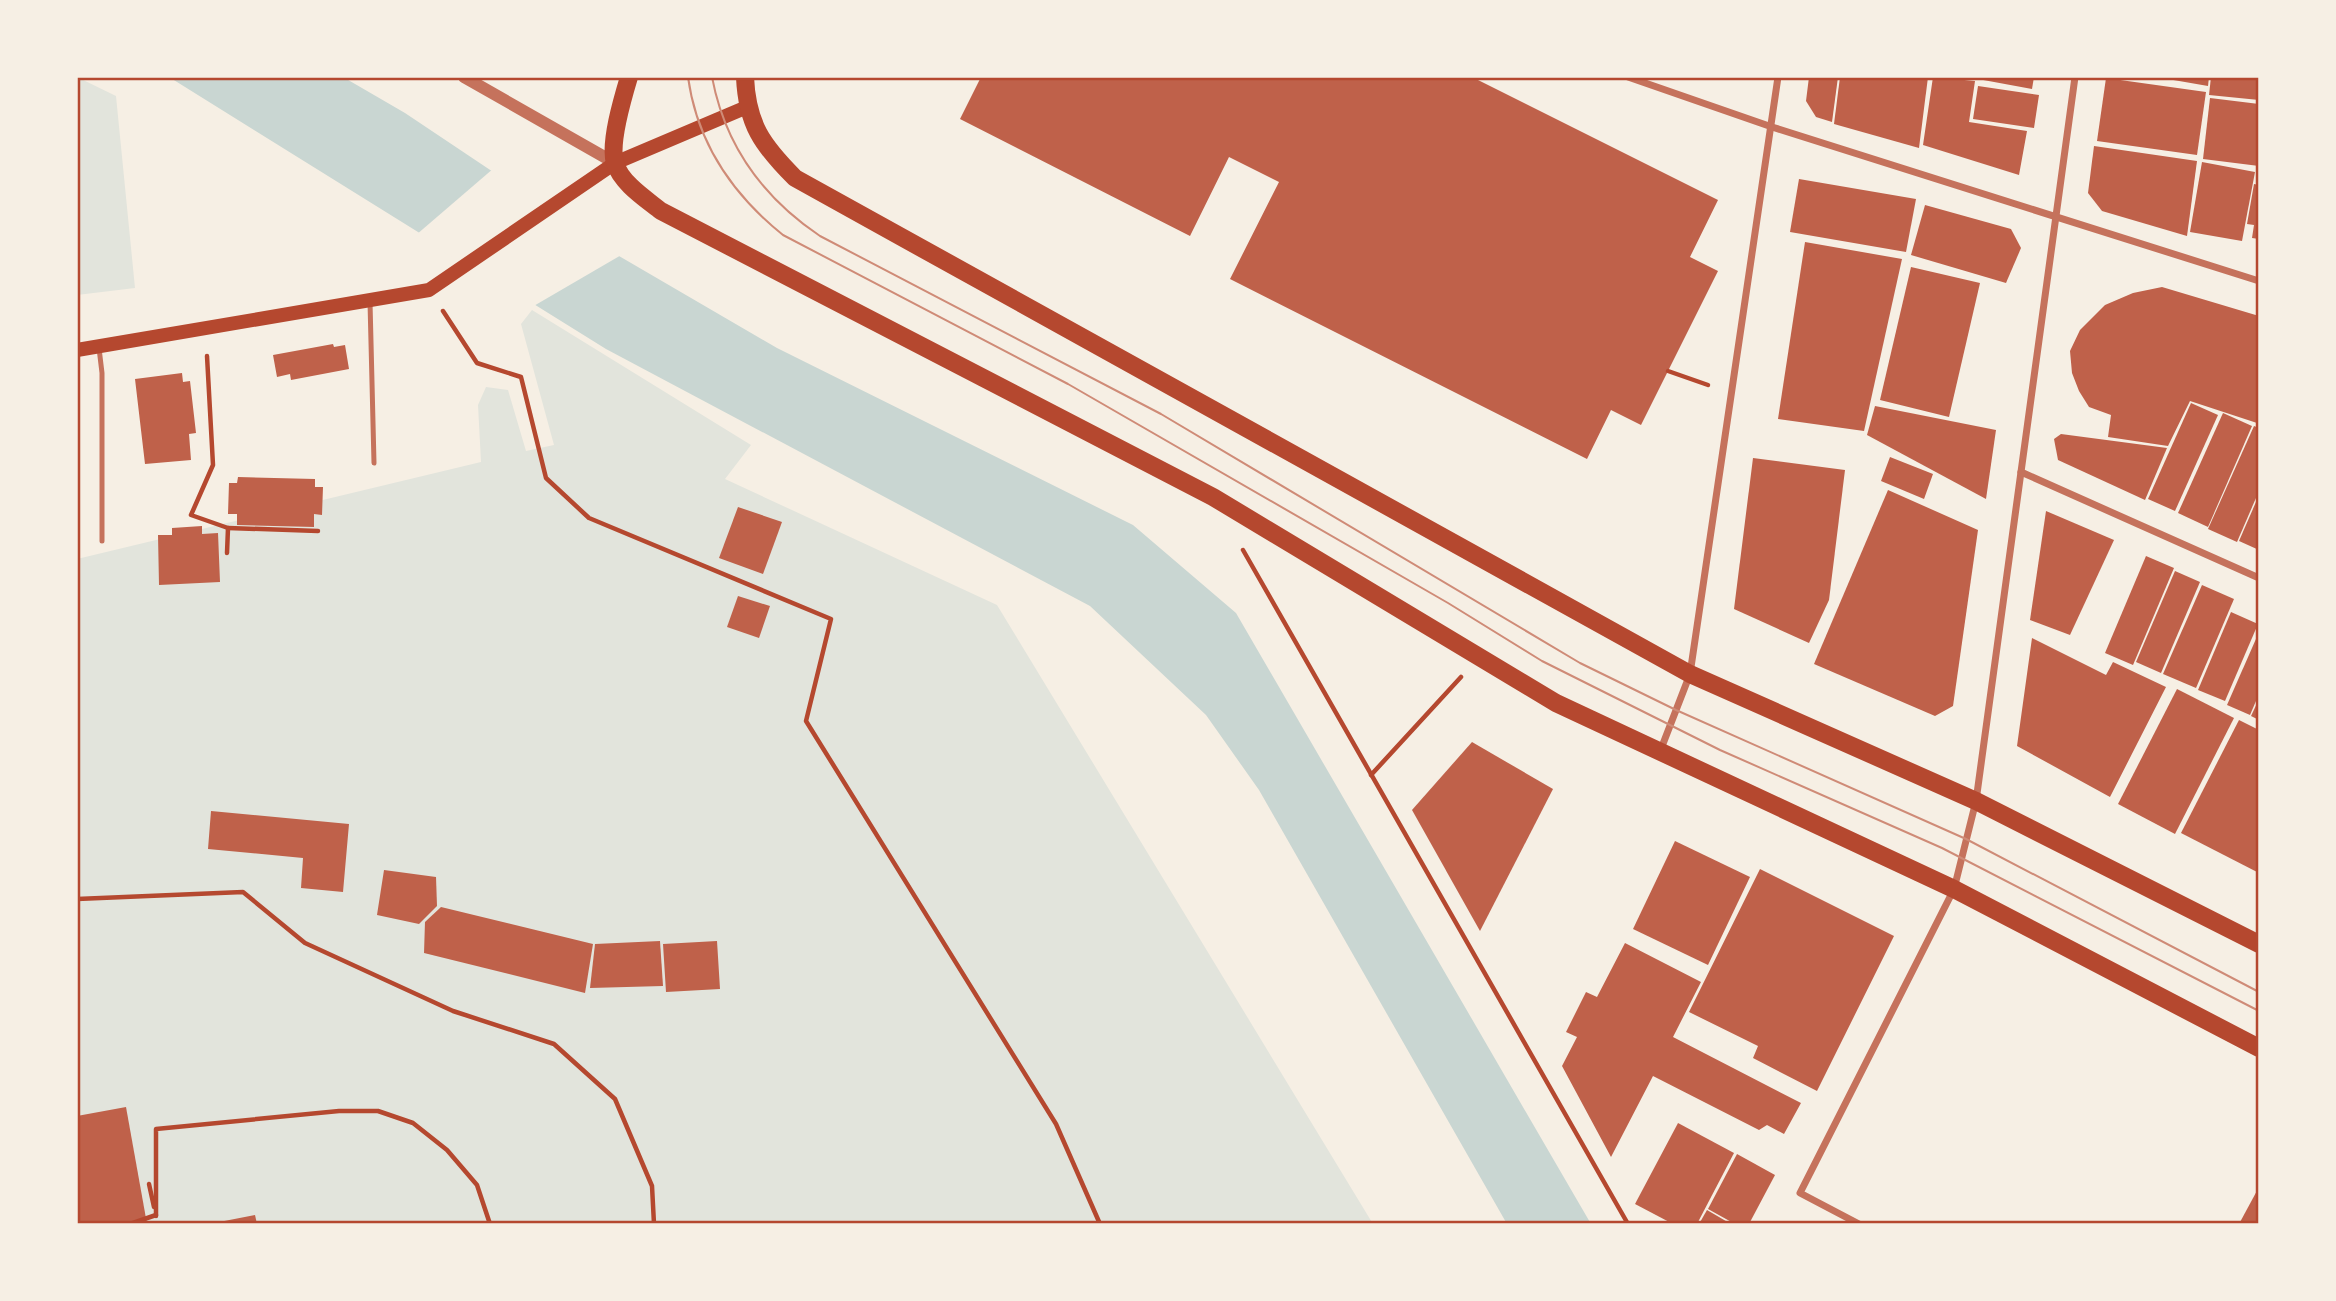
<svg xmlns="http://www.w3.org/2000/svg" width="2336" height="1301" font-family="'DM Sans',sans-serif">
<rect width="100%" height="100%" fill="#f6efe4"/>
<!-- green -->
<g fill="#e2e4dc">
<path d="M 77,77 L 116,96 L 135,288 L 77,295 Z"/>
<path d="M 532,310 L 751,445 L 725,479 L 997,605 L 1373,1224 L 77,1224 L 77,559 L 481,462 L 478,405 L 486,387 L 508,390 L 526,451 L 554,445 L 521,324 Z"/>
</g>
<!-- water -->
<path fill="#c9d6d2" d="M 169,77 L 343,77 L 405,113 L 619,256 L 777,348 L 1133,525 L 1236,613 L 1591,1224 L 1507,1224 L 1259,790 L 1206,715 L 1090,606 L 606,349 Z"/>
<!-- pier -->
<path fill="#f6efe4" d="M 494,168 L 623,254 L 532,307 L 416,235 Z"/>
<!-- building -->
<g fill="#bf614a">
<path d="M 981,77 L 1472,77 L 1718,200 L 1690,257 L 1718,271 L 1641,425 L 1611,410 L 1587,459 L 1230,279 L 1279,182 L 1229,157 L 1190,236 L 960,119 Z"/>
<path d="M 1809,77 L 1838,77 L 1832,122 L 1816,117 L 1806,101 Z"/>
<path d="M 1840,77 L 1928,77 L 1919,148 L 1834,124 Z"/>
<path d="M 1933,77 L 1975,81 L 1969,122 L 2027,131 L 2019,175 L 1923,145 Z"/>
<path d="M 1967,77 L 2034,77 L 2032,89 Z"/>
<path d="M 2156,77 L 2209,77 L 2208,86 Z"/>
<path d="M 2211,77 L 2259,77 L 2259,100 L 2209,95 Z"/>
<path d="M 2106,78 L 2206,92 L 2197,155 L 2097,141 Z"/>
<path d="M 1978,86 L 2039,95 L 2034,128 L 1973,119 Z"/>
<path d="M 2210,98 L 2259,104 L 2259,166 L 2203,159 Z"/>
<path d="M 2094,146 L 2197,161 L 2187,236 L 2102,211 L 2088,193 Z"/>
<path d="M 2202,162 L 2255,172 L 2242,241 L 2190,232 Z"/>
<path d="M 1799,179 L 1916,199 L 1906,252 L 1790,232 Z"/>
<path d="M 2254,184 L 2259,185 L 2259,239 L 2252,238 L 2254,225 L 2247,224 Z"/>
<path d="M 1925,205 L 2011,229 L 2021,248 L 2006,283 L 1911,255 Z"/>
<path d="M 1805,242 L 1902,259 L 1864,431 L 1778,419 Z"/>
<path d="M 1911,267 L 1980,283 L 1949,417 L 1880,400 Z"/>
<path d="M 2162,287 L 2259,316 L 2257,423 L 2190,401 L 2168,446 L 2108,437 L 2111,415 L 2089,407 L 2079,391 L 2072,373 L 2070,351 L 2080,330 L 2105,305 L 2133,293 Z"/>
<path d="M 333,344 L 334,347 L 345,345 L 349,369 L 291,380 L 290,374 L 277,377 L 273,355 Z"/>
<path d="M 182,373 L 183,382 L 190,381 L 196,433 L 189,434 L 191,460 L 145,464 L 135,379 Z"/>
<path d="M 2191,403 L 2218,415 L 2175,511 L 2148,499 Z"/>
<path d="M 1875,406 L 1996,430 L 1986,499 L 1867,435 Z"/>
<path d="M 2223,413 L 2252,426 L 2208,527 L 2178,513 Z"/>
<path d="M 2254,426 L 2259,428 L 2259,491 L 2237,542 L 2208,529 Z"/>
<path d="M 2061,434 L 2167,448 L 2145,500 L 2058,460 L 2054,439 Z"/>
<path d="M 1890,457 L 1933,474 L 1924,499 L 1881,481 Z"/>
<path d="M 1753,458 L 1845,470 L 1829,600 L 1809,643 L 1734,609 Z"/>
<path d="M 238,477 L 315,479 L 315,487 L 323,487 L 322,515 L 314,514 L 314,527 L 237,525 L 237,514 L 228,514 L 229,483 L 237,483 Z"/>
<path d="M 1888,490 L 1978,530 L 1953,706 L 1935,716 L 1814,664 Z"/>
<path d="M 2259,495 L 2259,550 L 2239,541 Z"/>
<path d="M 738,507 L 782,522 L 763,574 L 719,558 Z"/>
<path d="M 2046,511 L 2114,540 L 2070,635 L 2030,620 Z"/>
<path d="M 202,526 L 202,534 L 218,533 L 220,582 L 159,585 L 158,535 L 172,535 L 172,528 Z"/>
<path d="M 2146,556 L 2174,568 L 2133,665 L 2105,653 Z"/>
<path d="M 2175,571 L 2200,582 L 2161,673 L 2136,662 Z"/>
<path d="M 2202,585 L 2234,599 L 2196,688 L 2163,674 Z"/>
<path d="M 738,596 L 770,606 L 759,638 L 727,627 Z"/>
<path d="M 2231,612 L 2258,624 L 2225,701 L 2198,690 Z"/>
<path d="M 2259,632 L 2259,694 L 2250,715 L 2227,705 Z"/>
<path d="M 2032,638 L 2106,675 L 2113,662 L 2166,687 L 2110,797 L 2017,746 Z"/>
<path d="M 2177,689 L 2234,718 L 2175,834 L 2118,804 Z"/>
<path d="M 2259,699 L 2259,720 L 2251,716 Z"/>
<path d="M 2239,720 L 2259,730 L 2259,873 L 2181,833 Z"/>
<path d="M 1472,742 L 1553,789 L 1480,931 L 1412,810 Z"/>
<path d="M 211,811 L 349,824 L 343,892 L 301,888 L 303,858 L 208,849 Z"/>
<path d="M 1675,841 L 1750,877 L 1708,965 L 1633,929 Z"/>
<path d="M 1760,869 L 1894,936 L 1817,1091 L 1753,1058 L 1758,1046 L 1689,1012 Z"/>
<path d="M 384,870 L 436,877 L 437,906 L 419,924 L 377,915 Z"/>
<path d="M 441,907 L 593,944 L 585,993 L 424,953 L 425,922 Z"/>
<path d="M 660,941 L 663,986 L 590,988 L 595,944 Z"/>
<path d="M 717,941 L 720,989 L 666,992 L 663,944 Z"/>
<path d="M 1625,943 L 1701,982 L 1673,1037 L 1801,1103 L 1784,1134 L 1767,1125 L 1759,1130 L 1653,1076 L 1611,1157 L 1562,1066 L 1577,1037 L 1566,1032 L 1586,992 L 1597,997 Z"/>
<path d="M 126,1107 L 147,1224 L 77,1224 L 77,1116 Z"/>
<path d="M 1678,1123 L 1734,1153 L 1697,1224 L 1673,1224 L 1635,1204 Z"/>
<path d="M 1737,1154 L 1775,1175 L 1749,1224 L 1735,1224 L 1708,1209 Z"/>
<path d="M 2259,1187 L 2259,1224 L 2239,1224 Z"/>
<path d="M 1707,1210 L 1731,1224 L 1699,1224 Z"/>
<path d="M 255,1215 L 257,1224 L 214,1224 L 214,1223 Z"/>
</g>
<g fill="none" stroke-linecap="round" stroke-linejoin="round">
<!-- path -->
<g stroke="#b5482f" stroke-width="4.5">
<path d="M 443,311 L 477,363 L 521,377 L 546,478 L 589,518 L 831,619 L 806,721 L 1056,1124 L 1100,1224"/>
<path d="M 207,356 L 213,465 L 191,515 L 228,528 L 318,531"/>
<path d="M 1668,371 L 1708,385"/>
<path d="M 1243,550 L 1628,1224"/>
<path d="M 227,553 L 228,528"/>
<path d="M 1371,775 L 1461,677"/>
<path d="M 77,899 L 243,892 L 305,943 L 453,1011 L 554,1044 L 615,1099 L 652,1186 L 654,1224"/>
<path d="M 149,1184 L 154,1207"/>
<path d="M 156,1216 L 156,1129 L 339,1111 L 378,1111 L 413,1123 L 447,1150 L 477,1185 L 490,1224"/>
<path d="M 130,1224 L 156,1215"/>
</g>
<!-- service -->
<g stroke="#c5725c" stroke-width="5">
<path d="M 370,302 L 374,463"/>
<path d="M 99,348 L 102,373 L 102,541"/>
</g>
<!-- minor -->
<g stroke="#c5725c" stroke-width="7">
<path d="M 1628,77 L 1772,127 L 2259,281"/>
<path d="M 2021,472 L 2259,578"/>
<path d="M 1661,749 L 1690,674 L 1778,77"/>
<path d="M 1859,1224 L 1800,1193 L 1954,889 L 1976,801 L 2075,77"/>
</g>
<!-- tertiary -->
<path stroke="#c5725c" stroke-width="12" d="M 464,77 L 615,163"/>
<!-- secondary -->
<path stroke="#b5482f" stroke-width="14" d="M 77,350 L 429,290 L 615,163 L 747,107"/>
<!-- primary -->
<g stroke="#b5482f" stroke-width="18">
<path d="M 629,77 C 623,97 609,143 615,163 C 621,183 646,199 661,211 L 1213,497 L 1556,703 L 1954,889 L 2259,1048"/>
<path d="M 745,77 C 747,124 762,145 795,178 L 1690,674 L 1976,801 L 2259,944"/>
</g>
<!-- tram -->
<g stroke="#cf8b77" stroke-width="2">
<path d="M 688,77 C 697,143 732,194 783,235 L 1068,384 L 1448,603 L 1542,661 L 1720,750 L 1942,848 L 2259,1011"/>
<path d="M 712,77 C 725,146 762,197 820,236 L 1161,414 L 1580,663 L 1676,710 L 1966,839 L 2259,992"/>
</g>
</g>
<!-- border -->
<rect width="2336" height="1301" fill="none" stroke="#f6efe4" stroke-width="158"/>
<rect x="79" y="79" width="2178" height="1143" fill="none" stroke="#b5482f" stroke-width="2.5"/>
</svg>
